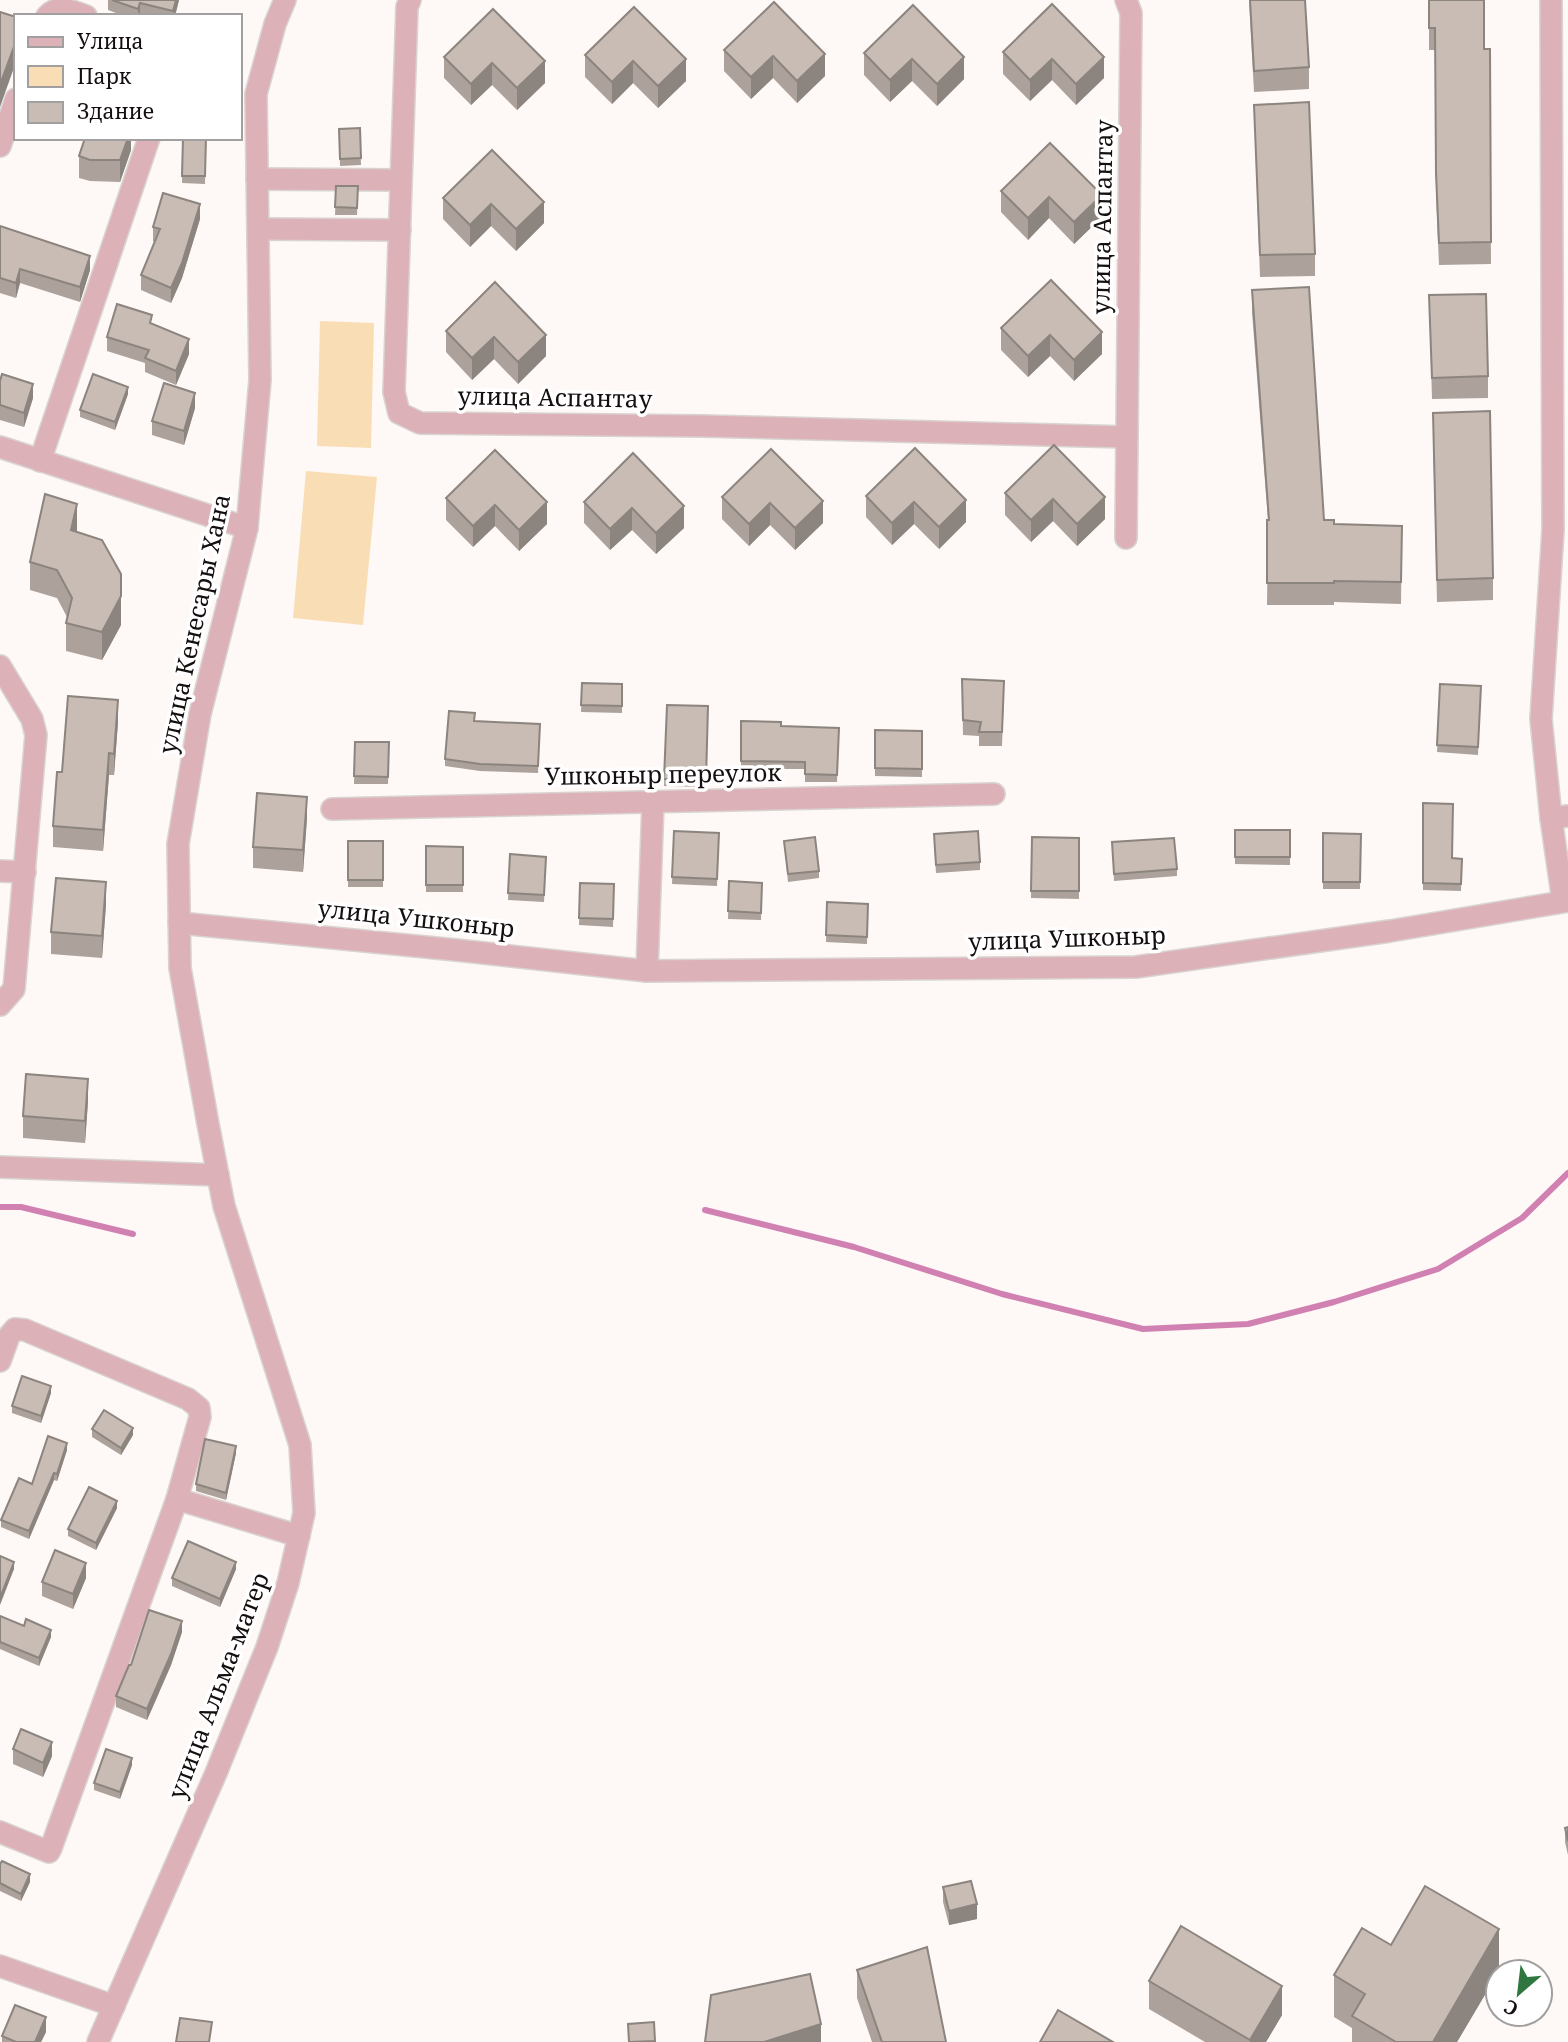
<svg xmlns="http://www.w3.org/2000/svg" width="1568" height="2042" font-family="'Noto Serif',serif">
<rect width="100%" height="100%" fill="#fef8f6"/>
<!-- green -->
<g fill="#f9deb5">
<path d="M 320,321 L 374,323 L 371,448 L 317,446 Z"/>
<path d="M 306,471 L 377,477 L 363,625 L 293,618 Z"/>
</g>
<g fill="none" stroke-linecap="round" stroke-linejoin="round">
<!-- stream -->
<g stroke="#d181b1" stroke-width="6">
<path d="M 0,1207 L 21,1207 L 133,1234"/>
<path d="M 705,1210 L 854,1247 L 1002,1294 L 1143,1329 L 1248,1324 L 1334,1302 L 1438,1269 L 1522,1218 L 1568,1173"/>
</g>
<!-- minor casing -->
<g stroke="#d9d3d1" stroke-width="24">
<g id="minor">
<path d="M 410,0 L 407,7 L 394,392 L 399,413 L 420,423 L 702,426 L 1127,437"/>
<path d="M 47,16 C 58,4 72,11 86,16"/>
<path d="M 0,146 L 16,99"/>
<path d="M 257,179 L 400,180"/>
<path d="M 258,229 L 400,230"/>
<path d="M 0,447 L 247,528"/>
<path d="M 40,461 L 149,138"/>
<path d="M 1126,538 L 1131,13 L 1126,0"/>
<path d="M 0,666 L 32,719 L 36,735 L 14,989 L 0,1005"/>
<path d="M 332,809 L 994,794"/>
<path d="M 1551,818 L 1541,719 L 1553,530 L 1551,0"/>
<path d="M 0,871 L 25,872"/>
<path d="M 1563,901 L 1551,818 L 1568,816"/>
<path d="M 179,923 L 456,950 L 647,971 L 1136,967 L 1390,931 L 1568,901"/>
<path d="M 647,971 L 653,802"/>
<path d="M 0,1167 L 218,1175"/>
<path d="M 0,1361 L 9,1336 L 15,1329 L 25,1330 L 188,1399 L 199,1408 L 200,1417 L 177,1499 L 51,1848 L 49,1852 L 0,1832"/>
<path d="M 177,1499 L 299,1536"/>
<path d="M 0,1966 L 114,2006"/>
<path d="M 98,2042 L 216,1773 L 267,1647 L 288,1583 L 304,1513 L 300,1445 L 224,1206 L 208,1124 L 180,968 L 178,844 L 200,714 L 247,528 L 260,380 L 256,94 L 275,24 L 285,0"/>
</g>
</g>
<!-- minor -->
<use href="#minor" stroke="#ddb1b8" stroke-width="21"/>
</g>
<!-- wall -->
<g fill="#aca29b">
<path d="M 108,0 L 179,0 L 175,16 L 145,16 L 140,14 L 140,16 L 124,16 L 108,10 Z"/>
<path d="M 1249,0 L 1305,0 L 1309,67 L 1309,89 L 1254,92 Z"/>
<path d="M 1429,0 L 1484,49 L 1490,49 L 1491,264 L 1439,265 L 1436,194 L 1435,50 L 1429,50 Z"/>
<path d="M 774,2 L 825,76 L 797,103 L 773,78 L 751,99 L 724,71 L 724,50 Z"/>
<path d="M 1052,4 L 1104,78 L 1076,105 L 1052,80 L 1030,101 L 1003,74 L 1003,52 Z"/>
<path d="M 913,5 L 964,79 L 937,106 L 912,81 L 890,102 L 864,75 L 864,53 Z"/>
<path d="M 634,7 L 686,81 L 658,108 L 633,83 L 612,104 L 585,77 L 585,55 Z"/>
<path d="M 493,9 L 545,83 L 517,110 L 492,85 L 471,105 L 444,78 L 444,57 Z"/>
<path d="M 1254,105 L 1315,254 L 1315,276 L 1260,277 Z"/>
<path d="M 360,128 L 361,165 L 340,166 L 339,129 Z"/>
<path d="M 131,138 L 131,150 L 120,182 L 90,181 L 79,178 L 79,156 Z"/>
<path d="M 183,138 L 206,138 L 205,184 L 182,183 Z"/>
<path d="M 1050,143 L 1102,217 L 1074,244 L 1049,218 L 1028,240 L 1001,212 L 1001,191 Z"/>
<path d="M 492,150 L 544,223 L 516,251 L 491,226 L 470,247 L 443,219 L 443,198 Z"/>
<path d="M 336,186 L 358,186 L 357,215 L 335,215 Z"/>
<path d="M 200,219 L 182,278 L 171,303 L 141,290 L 141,275 L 155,242 L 153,241 L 153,227 Z"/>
<path d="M 0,226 L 90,270 L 80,302 L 20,283 L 16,298 L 0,293 Z"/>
<path d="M 495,282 L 546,356 L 518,384 L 494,359 L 472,380 L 446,352 L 446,331 Z"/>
<path d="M 1252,290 L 1324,520 L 1334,524 L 1402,526 L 1401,604 L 1334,602 L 1334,605 L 1267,605 L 1268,520 L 1252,312 Z"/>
<path d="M 1429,295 L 1488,376 L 1488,398 L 1432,399 Z"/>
<path d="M 152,324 L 189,354 L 176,385 L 145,372 L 145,363 L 107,351 L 107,337 Z"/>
<path d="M 1001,328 L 1102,332 L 1102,354 L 1074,381 L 1050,356 L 1028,377 L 1001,350 Z"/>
<path d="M 0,381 L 33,398 L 24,427 L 0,420 Z"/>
<path d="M 128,394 L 115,430 L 80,417 L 80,410 Z"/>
<path d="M 195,408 L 184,445 L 152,435 L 152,421 Z"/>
<path d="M 1433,435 L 1493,578 L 1493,600 L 1437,602 Z"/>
<path d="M 1054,445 L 1105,519 L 1077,546 L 1053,521 L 1031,542 L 1005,515 L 1005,493 Z"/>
<path d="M 915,448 L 966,522 L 939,549 L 914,524 L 892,545 L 866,517 L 866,496 Z"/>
<path d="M 771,449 L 823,523 L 795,550 L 770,525 L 749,546 L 722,519 L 722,497 Z"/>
<path d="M 495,450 L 547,524 L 519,551 L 495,526 L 473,547 L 446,520 L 446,498 Z"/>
<path d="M 633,453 L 684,528 L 656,554 L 632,530 L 610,550 L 584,523 L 584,502 Z"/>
<path d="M 77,532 L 121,625 L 102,660 L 66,651 L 66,623 L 67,617 L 57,598 L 30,590 L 30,562 Z"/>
<path d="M 962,679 L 1004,696 L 1002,746 L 979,746 L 979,736 L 963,735 Z"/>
<path d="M 582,683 L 622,684 L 622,713 L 581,712 Z"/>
<path d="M 1440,684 L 1481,686 L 1478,755 L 1437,752 Z"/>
<path d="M 667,705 L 708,706 L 706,787 L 664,786 Z"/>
<path d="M 741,721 L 781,726 L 839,728 L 837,782 L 805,782 L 805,769 L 741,769 Z"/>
<path d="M 118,722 L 114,775 L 109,775 L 103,851 L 53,847 L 53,826 L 62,772 Z"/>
<path d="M 540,724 L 538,773 L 480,771 L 445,766 L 445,759 Z"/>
<path d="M 875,730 L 922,731 L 922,777 L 875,776 Z"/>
<path d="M 355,742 L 389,742 L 388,784 L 354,784 Z"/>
<path d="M 1423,803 L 1452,858 L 1462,859 L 1461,891 L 1423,890 Z"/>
<path d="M 307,818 L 303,872 L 253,868 L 253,847 Z"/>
<path d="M 1235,830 L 1290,830 L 1290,865 L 1235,864 Z"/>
<path d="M 674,831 L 719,833 L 717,886 L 672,884 Z"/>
<path d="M 1323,833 L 1361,834 L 1360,889 L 1323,889 Z"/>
<path d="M 1032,837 L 1079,838 L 1079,899 L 1031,898 Z"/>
<rect x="348" y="841" width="35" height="46"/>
<path d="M 784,841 L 819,871 L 819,878 L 788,882 Z"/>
<path d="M 934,841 L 980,862 L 980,870 L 936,873 Z"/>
<path d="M 1112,842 L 1177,869 L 1177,876 L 1114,881 Z"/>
<path d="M 426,846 L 463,847 L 463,892 L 426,892 Z"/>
<path d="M 510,854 L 546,857 L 544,902 L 508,900 Z"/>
<path d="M 729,881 L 762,883 L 761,920 L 728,919 Z"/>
<path d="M 580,883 L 614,884 L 613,927 L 579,925 Z"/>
<path d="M 827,902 L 868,904 L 867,944 L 826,942 Z"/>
<path d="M 106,904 L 102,958 L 51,954 L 51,932 Z"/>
<path d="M 88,1101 L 85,1143 L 23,1138 L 23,1116 Z"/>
<path d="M 51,1393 L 41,1423 L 12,1413 L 12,1406 Z"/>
<path d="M 92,1429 L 133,1435 L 121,1455 L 92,1437 Z"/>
<path d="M 67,1450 L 57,1481 L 54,1480 L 29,1539 L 1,1527 L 1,1520 L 32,1484 Z"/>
<path d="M 236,1453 L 226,1500 L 196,1491 L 196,1484 Z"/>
<path d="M 117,1508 L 96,1550 L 68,1536 L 68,1529 Z"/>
<path d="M 236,1569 L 220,1607 L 172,1586 L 172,1578 Z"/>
<path d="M 86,1578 L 73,1609 L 42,1596 L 42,1582 Z"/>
<path d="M 0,1616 L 51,1637 L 39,1666 L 0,1649 Z"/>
<path d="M 182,1632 L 171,1665 L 147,1720 L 116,1707 L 116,1696 L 131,1665 Z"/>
<path d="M 13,1749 L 52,1756 L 43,1777 L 13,1764 Z"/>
<path d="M 132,1765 L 120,1799 L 94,1790 L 94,1783 Z"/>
<path d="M 1568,1827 L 1568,1855 L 1565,1842 L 1565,1828 Z"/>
<path d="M 0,1864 L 30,1882 L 21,1901 L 0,1891 Z"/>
<path d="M 943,1887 L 977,1919 L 949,1925 L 943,1902 Z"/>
<path d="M 1391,1945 L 1499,1971 L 1457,2042 L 1352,2042 L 1352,2028 L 1334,2017 L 1334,1975 Z"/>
<path d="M 857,1970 L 946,2042 L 872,2042 L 857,1998 Z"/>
<path d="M 1149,1981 L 1282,2015 L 1266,2042 L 1205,2042 L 1149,2009 Z"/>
<path d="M 46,2032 L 41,2042 L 2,2042 L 2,2036 Z"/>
</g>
<!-- shaded-wall -->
<g fill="#8c847e">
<path d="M 176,0 L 179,0 L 175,16 L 173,16 Z"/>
<path d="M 140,3 L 140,16 L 138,16 L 138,9 Z"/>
<path d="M 16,41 L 16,62 L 0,107 L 0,85 Z"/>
<path d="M 825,54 L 825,76 L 797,103 L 797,81 Z"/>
<path d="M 773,56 L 773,78 L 751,99 L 751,77 Z"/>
<path d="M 964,57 L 964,79 L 937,106 L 937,84 Z"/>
<path d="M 1104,57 L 1104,78 L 1076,105 L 1076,84 Z"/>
<path d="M 686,59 L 686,81 L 658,108 L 658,86 Z"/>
<path d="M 912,59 L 912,81 L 890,102 L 890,80 Z"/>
<path d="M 1052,59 L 1052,80 L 1030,101 L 1030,80 Z"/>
<path d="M 545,61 L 545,83 L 517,110 L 517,88 Z"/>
<path d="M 633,61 L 633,83 L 612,104 L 612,82 Z"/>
<path d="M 492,63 L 492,85 L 471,105 L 471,84 Z"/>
<path d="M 128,138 L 131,138 L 131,150 L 120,182 L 120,160 Z"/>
<path d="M 1102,195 L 1102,217 L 1074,244 L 1074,222 Z"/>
<path d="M 1049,197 L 1049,218 L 1028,240 L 1028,218 Z"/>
<path d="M 544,202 L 544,223 L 516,251 L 516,229 Z"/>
<path d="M 200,204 L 200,219 L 182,278 L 171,303 L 171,288 Z"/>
<path d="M 491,204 L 491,226 L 470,247 L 470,225 Z"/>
<path d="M 90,256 L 90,270 L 80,302 L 80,287 Z"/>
<path d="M 20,269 L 20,283 L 16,298 L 16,283 Z"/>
<path d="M 1102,332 L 1102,354 L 1074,381 L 1074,360 Z"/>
<path d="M 546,335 L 546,356 L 518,384 L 518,362 Z"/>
<path d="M 1050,335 L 1050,356 L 1028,377 L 1028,356 Z"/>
<path d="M 494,337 L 494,359 L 472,380 L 472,358 Z"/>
<path d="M 189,339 L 189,354 L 176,385 L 176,371 Z"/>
<path d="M 33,384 L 33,398 L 24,427 L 24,413 Z"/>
<path d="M 128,387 L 128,394 L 115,430 L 115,422 Z"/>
<path d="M 195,393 L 195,408 L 184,445 L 184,431 Z"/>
<path d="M 1105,497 L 1105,519 L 1077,546 L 1077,524 Z"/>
<path d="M 1053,499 L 1053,521 L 1031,542 L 1031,520 Z"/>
<path d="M 966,500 L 966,522 L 939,549 L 939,527 Z"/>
<path d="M 823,501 L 823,523 L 795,550 L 795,528 Z"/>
<path d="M 547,502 L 547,524 L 519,551 L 519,530 Z"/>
<path d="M 914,502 L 914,524 L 892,545 L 892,523 Z"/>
<path d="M 770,503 L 770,525 L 749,546 L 749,524 Z"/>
<path d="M 77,504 L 77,533 L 71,530 Z"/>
<path d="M 495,505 L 495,526 L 473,547 L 473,526 Z"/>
<path d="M 684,506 L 684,528 L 656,554 L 656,533 Z"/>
<path d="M 632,508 L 632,530 L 610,550 L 610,529 Z"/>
<path d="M 121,574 L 121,625 L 102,660 L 102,632 Z"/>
<path d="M 118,700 L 118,722 L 114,775 L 114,754 Z"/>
<path d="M 109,753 L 109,775 L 103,851 L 103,830 Z"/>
<path d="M 307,797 L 307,818 L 303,872 L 303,850 Z"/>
<path d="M 106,882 L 106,904 L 102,958 L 102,936 Z"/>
<path d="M 88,1079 L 88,1101 L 85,1143 L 85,1121 Z"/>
<path d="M 51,1386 L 51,1393 L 41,1423 L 41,1416 Z"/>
<path d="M 133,1428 L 133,1435 L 121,1455 L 121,1448 Z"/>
<path d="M 67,1443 L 67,1450 L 57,1481 L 57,1474 Z"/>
<path d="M 236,1446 L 236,1453 L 226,1500 L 226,1493 Z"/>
<path d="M 54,1473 L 54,1480 L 29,1539 L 29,1531 Z"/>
<path d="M 117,1501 L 117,1508 L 96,1550 L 96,1543 Z"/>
<path d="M 14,1562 L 14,1569 L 0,1605 L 0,1598 Z"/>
<path d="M 236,1562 L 236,1569 L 220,1607 L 220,1599 Z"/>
<path d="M 86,1563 L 86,1578 L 73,1609 L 73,1594 Z"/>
<path d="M 182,1621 L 182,1632 L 171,1665 L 147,1720 L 147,1709 Z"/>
<path d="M 51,1630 L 51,1637 L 39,1666 L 39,1658 Z"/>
<path d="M 52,1742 L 52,1756 L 43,1777 L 43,1763 Z"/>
<path d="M 132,1758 L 132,1765 L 120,1799 L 120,1792 Z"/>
<path d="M 30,1874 L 30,1882 L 21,1901 L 21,1894 Z"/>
<path d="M 977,1904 L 977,1919 L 949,1925 L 949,1911 Z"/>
<path d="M 1499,1929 L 1499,1971 L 1457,2042 L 1433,2042 Z"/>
<path d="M 1282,1986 L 1282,2015 L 1266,2042 L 1250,2042 L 1250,2040 Z"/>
<path d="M 46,2017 L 46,2032 L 41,2042 L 35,2042 Z"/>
<path d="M 821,2024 L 821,2042 L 764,2042 Z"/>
</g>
<!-- building -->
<g fill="#c8bcb4" stroke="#8c847e" stroke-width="2">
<path d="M 112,0 L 176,0 L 173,11 L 140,3 L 138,9 Z"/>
<path d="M 1250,0 L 1305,0 L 1309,67 L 1254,71 Z"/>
<path d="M 1429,0 L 1484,0 L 1484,49 L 1490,49 L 1491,242 L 1439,243 L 1436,173 L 1435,28 L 1429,28 Z"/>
<path d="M 774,2 L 825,54 L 797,81 L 773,56 L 751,77 L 724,50 Z"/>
<path d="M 1052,4 L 1104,57 L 1076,84 L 1052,59 L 1030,80 L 1003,52 Z"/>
<path d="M 913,5 L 964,57 L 937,84 L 912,59 L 890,80 L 864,53 Z"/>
<path d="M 634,7 L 686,59 L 658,86 L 633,61 L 612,82 L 585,55 Z"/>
<path d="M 493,9 L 545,61 L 517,88 L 492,63 L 471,84 L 444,57 Z"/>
<path d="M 0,12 L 16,17 L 16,41 L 0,85 Z"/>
<path d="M 1309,102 L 1315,254 L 1260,255 L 1254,105 Z"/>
<path d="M 360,128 L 361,158 L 340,159 L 339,129 Z"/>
<path d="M 85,138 L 128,138 L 120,160 L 90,160 L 79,156 Z"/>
<path d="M 183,138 L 206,138 L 205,176 L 182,176 Z"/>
<path d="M 1050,143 L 1102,195 L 1074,222 L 1049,197 L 1028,218 L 1001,191 Z"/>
<path d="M 492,150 L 544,202 L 516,229 L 491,204 L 470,225 L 443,198 Z"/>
<path d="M 336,186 L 358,186 L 357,208 L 335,207 Z"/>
<path d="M 163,193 L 200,204 L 182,263 L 171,288 L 141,275 L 160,229 L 153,227 Z"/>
<path d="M 0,226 L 90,256 L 80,287 L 20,269 L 16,283 L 0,278 Z"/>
<path d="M 1051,280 L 1102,332 L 1074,360 L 1050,335 L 1028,356 L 1001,328 Z"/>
<path d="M 495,282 L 546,335 L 518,362 L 494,337 L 472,358 L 446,331 Z"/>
<path d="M 1309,287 L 1324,520 L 1334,520 L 1334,524 L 1402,526 L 1401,582 L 1334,581 L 1334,583 L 1267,583 L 1267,520 L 1269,520 L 1252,290 Z"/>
<path d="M 1486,294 L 1488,376 L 1432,378 L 1429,295 Z"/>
<path d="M 117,304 L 152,315 L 150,323 L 189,339 L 176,371 L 145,358 L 149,350 L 107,337 Z"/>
<path d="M 2,374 L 33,384 L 24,413 L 0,405 L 0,381 Z"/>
<path d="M 93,374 L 128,387 L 115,422 L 80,410 Z"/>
<path d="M 164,383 L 195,393 L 184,431 L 152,421 Z"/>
<path d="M 1490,411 L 1493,578 L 1437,580 L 1433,413 Z"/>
<path d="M 1054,445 L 1105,497 L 1077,524 L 1053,499 L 1031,520 L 1005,493 Z"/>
<path d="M 915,448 L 966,500 L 939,527 L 914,502 L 892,523 L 866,496 Z"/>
<path d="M 771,449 L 823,501 L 795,528 L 770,503 L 749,524 L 722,497 Z"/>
<path d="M 495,450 L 547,502 L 519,530 L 495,505 L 473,526 L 446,498 Z"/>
<path d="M 633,453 L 684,506 L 656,533 L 632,508 L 610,529 L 584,502 Z"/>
<path d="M 45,494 L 77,504 L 71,530 L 102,540 L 121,574 L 121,596 L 102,632 L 66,623 L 72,598 L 57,570 L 30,562 Z"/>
<path d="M 962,679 L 1004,681 L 1002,732 L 979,732 L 981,722 L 963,720 Z"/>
<path d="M 582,683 L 622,684 L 622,706 L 581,705 Z"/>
<path d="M 1440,684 L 1481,686 L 1478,747 L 1437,745 Z"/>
<path d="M 68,696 L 118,700 L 114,754 L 109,753 L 103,830 L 53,826 L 57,772 L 62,772 Z"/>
<path d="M 667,705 L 708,706 L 706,780 L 664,779 Z"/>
<path d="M 449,711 L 475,713 L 474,721 L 540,724 L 538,766 L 480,764 L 445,759 Z"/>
<path d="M 741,721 L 781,722 L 781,726 L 839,728 L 837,775 L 805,774 L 805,762 L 741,761 Z"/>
<path d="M 875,730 L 922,731 L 922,769 L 875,768 Z"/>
<path d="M 355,742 L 389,742 L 388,777 L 354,776 Z"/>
<path d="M 257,793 L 307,797 L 303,850 L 253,847 Z"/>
<path d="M 1423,803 L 1453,804 L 1452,858 L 1462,859 L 1461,884 L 1423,883 Z"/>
<rect x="1235" y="830" width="55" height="27"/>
<path d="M 674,831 L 719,833 L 717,879 L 672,877 Z"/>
<path d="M 978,831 L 980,862 L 936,865 L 934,834 Z"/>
<path d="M 1323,833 L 1361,834 L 1360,882 L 1323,882 Z"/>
<path d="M 815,837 L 819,871 L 788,874 L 784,841 Z"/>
<path d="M 1032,837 L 1079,838 L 1079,891 L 1031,891 Z"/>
<path d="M 1174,838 L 1177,869 L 1114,874 L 1112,842 Z"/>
<rect x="348" y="841" width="35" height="39"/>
<path d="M 426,846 L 463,847 L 463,885 L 426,885 Z"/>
<path d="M 510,854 L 546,857 L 544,895 L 508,893 Z"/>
<path d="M 56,878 L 106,882 L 102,936 L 51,932 Z"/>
<path d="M 729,881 L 762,883 L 761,913 L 728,911 Z"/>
<path d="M 580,883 L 614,884 L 613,919 L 579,918 Z"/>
<path d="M 827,902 L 868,904 L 867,937 L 826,935 Z"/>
<path d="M 26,1074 L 88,1079 L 85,1121 L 23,1116 Z"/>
<path d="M 22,1376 L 51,1386 L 41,1416 L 12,1406 Z"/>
<path d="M 104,1410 L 133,1428 L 121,1448 L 92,1429 Z"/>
<path d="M 48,1436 L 67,1443 L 57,1474 L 54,1473 L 29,1531 L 1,1520 L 19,1478 L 32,1484 Z"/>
<path d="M 205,1439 L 236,1446 L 226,1493 L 196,1484 Z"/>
<path d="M 89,1487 L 117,1501 L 96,1543 L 68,1529 Z"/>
<path d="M 188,1541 L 236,1562 L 220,1599 L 172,1578 Z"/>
<path d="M 55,1550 L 86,1563 L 73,1594 L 42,1582 Z"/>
<path d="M 0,1556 L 14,1562 L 0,1598 Z"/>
<path d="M 149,1610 L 182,1621 L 171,1654 L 147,1709 L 116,1696 L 129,1665 L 131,1665 Z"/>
<path d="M 0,1616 L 24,1626 L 26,1619 L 51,1630 L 39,1658 L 0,1642 Z"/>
<path d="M 21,1729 L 52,1742 L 43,1763 L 13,1749 Z"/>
<path d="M 106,1749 L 132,1758 L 120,1792 L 94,1783 Z"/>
<path d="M 1568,1827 L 1568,1841 L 1565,1828 Z"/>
<path d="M 2,1861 L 30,1874 L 21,1894 L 0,1883 L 0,1864 Z"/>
<path d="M 971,1881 L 977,1904 L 949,1911 L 943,1887 Z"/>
<path d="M 1425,1886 L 1499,1929 L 1433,2042 L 1396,2042 L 1352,2016 L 1365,1994 L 1334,1975 L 1362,1928 L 1391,1945 Z"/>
<path d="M 1181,1926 L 1282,1986 L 1250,2040 L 1149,1981 Z"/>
<path d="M 927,1947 L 946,2042 L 882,2042 L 857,1970 Z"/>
<path d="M 810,1974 L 821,2024 L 764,2042 L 705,2042 L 711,1995 Z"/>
<path d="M 15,2005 L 46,2017 L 35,2042 L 16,2042 L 2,2036 Z"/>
<path d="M 1058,2010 L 1113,2042 L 1040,2042 Z"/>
<path d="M 180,2018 L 212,2022 L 209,2042 L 176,2042 Z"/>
<path d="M 654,2022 L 655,2041 L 629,2042 L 628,2024 Z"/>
</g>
<g text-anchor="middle" stroke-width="7" stroke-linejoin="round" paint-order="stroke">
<!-- street labels -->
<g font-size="24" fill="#15100f" stroke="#fff">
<text transform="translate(1103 217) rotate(-89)" y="8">улица Аспантау</text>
<text transform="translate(555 398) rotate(1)" y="8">улица Аспантау</text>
<text transform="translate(195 624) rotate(-78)" y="8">улица Кенесары Хана</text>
<text transform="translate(663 775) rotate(-1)" y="8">Ушконыр переулок</text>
<text transform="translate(416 919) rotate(6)" y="8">улица Ушконыр</text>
<text transform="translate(1067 939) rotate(-2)" y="8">улица Ушконыр</text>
<text transform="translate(219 1686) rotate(-69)" y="8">улица Альма-матер</text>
</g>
</g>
<!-- legend -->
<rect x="14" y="14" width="228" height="126" fill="#ffffff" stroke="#a19f9f" stroke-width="2"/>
<rect x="28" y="37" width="35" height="10" fill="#ddb1b8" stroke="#a19f9f" stroke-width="2"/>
<text x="77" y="49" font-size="21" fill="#15100f">Улица</text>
<rect x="28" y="66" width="35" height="21" fill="#f9deb5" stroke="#a19f9f" stroke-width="2"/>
<text x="77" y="84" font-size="21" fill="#15100f">Парк</text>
<rect x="28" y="102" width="35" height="21" fill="#c8bcb4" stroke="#a19f9f" stroke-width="2"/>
<text x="77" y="119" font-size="21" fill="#15100f">Здание</text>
<!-- north arrow -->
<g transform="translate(1519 1993) rotate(208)"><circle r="33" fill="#ffffff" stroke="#a19f9f" stroke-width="2"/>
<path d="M0-5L12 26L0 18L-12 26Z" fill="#307641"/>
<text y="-10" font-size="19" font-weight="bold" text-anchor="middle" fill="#15100f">С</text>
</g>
</svg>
